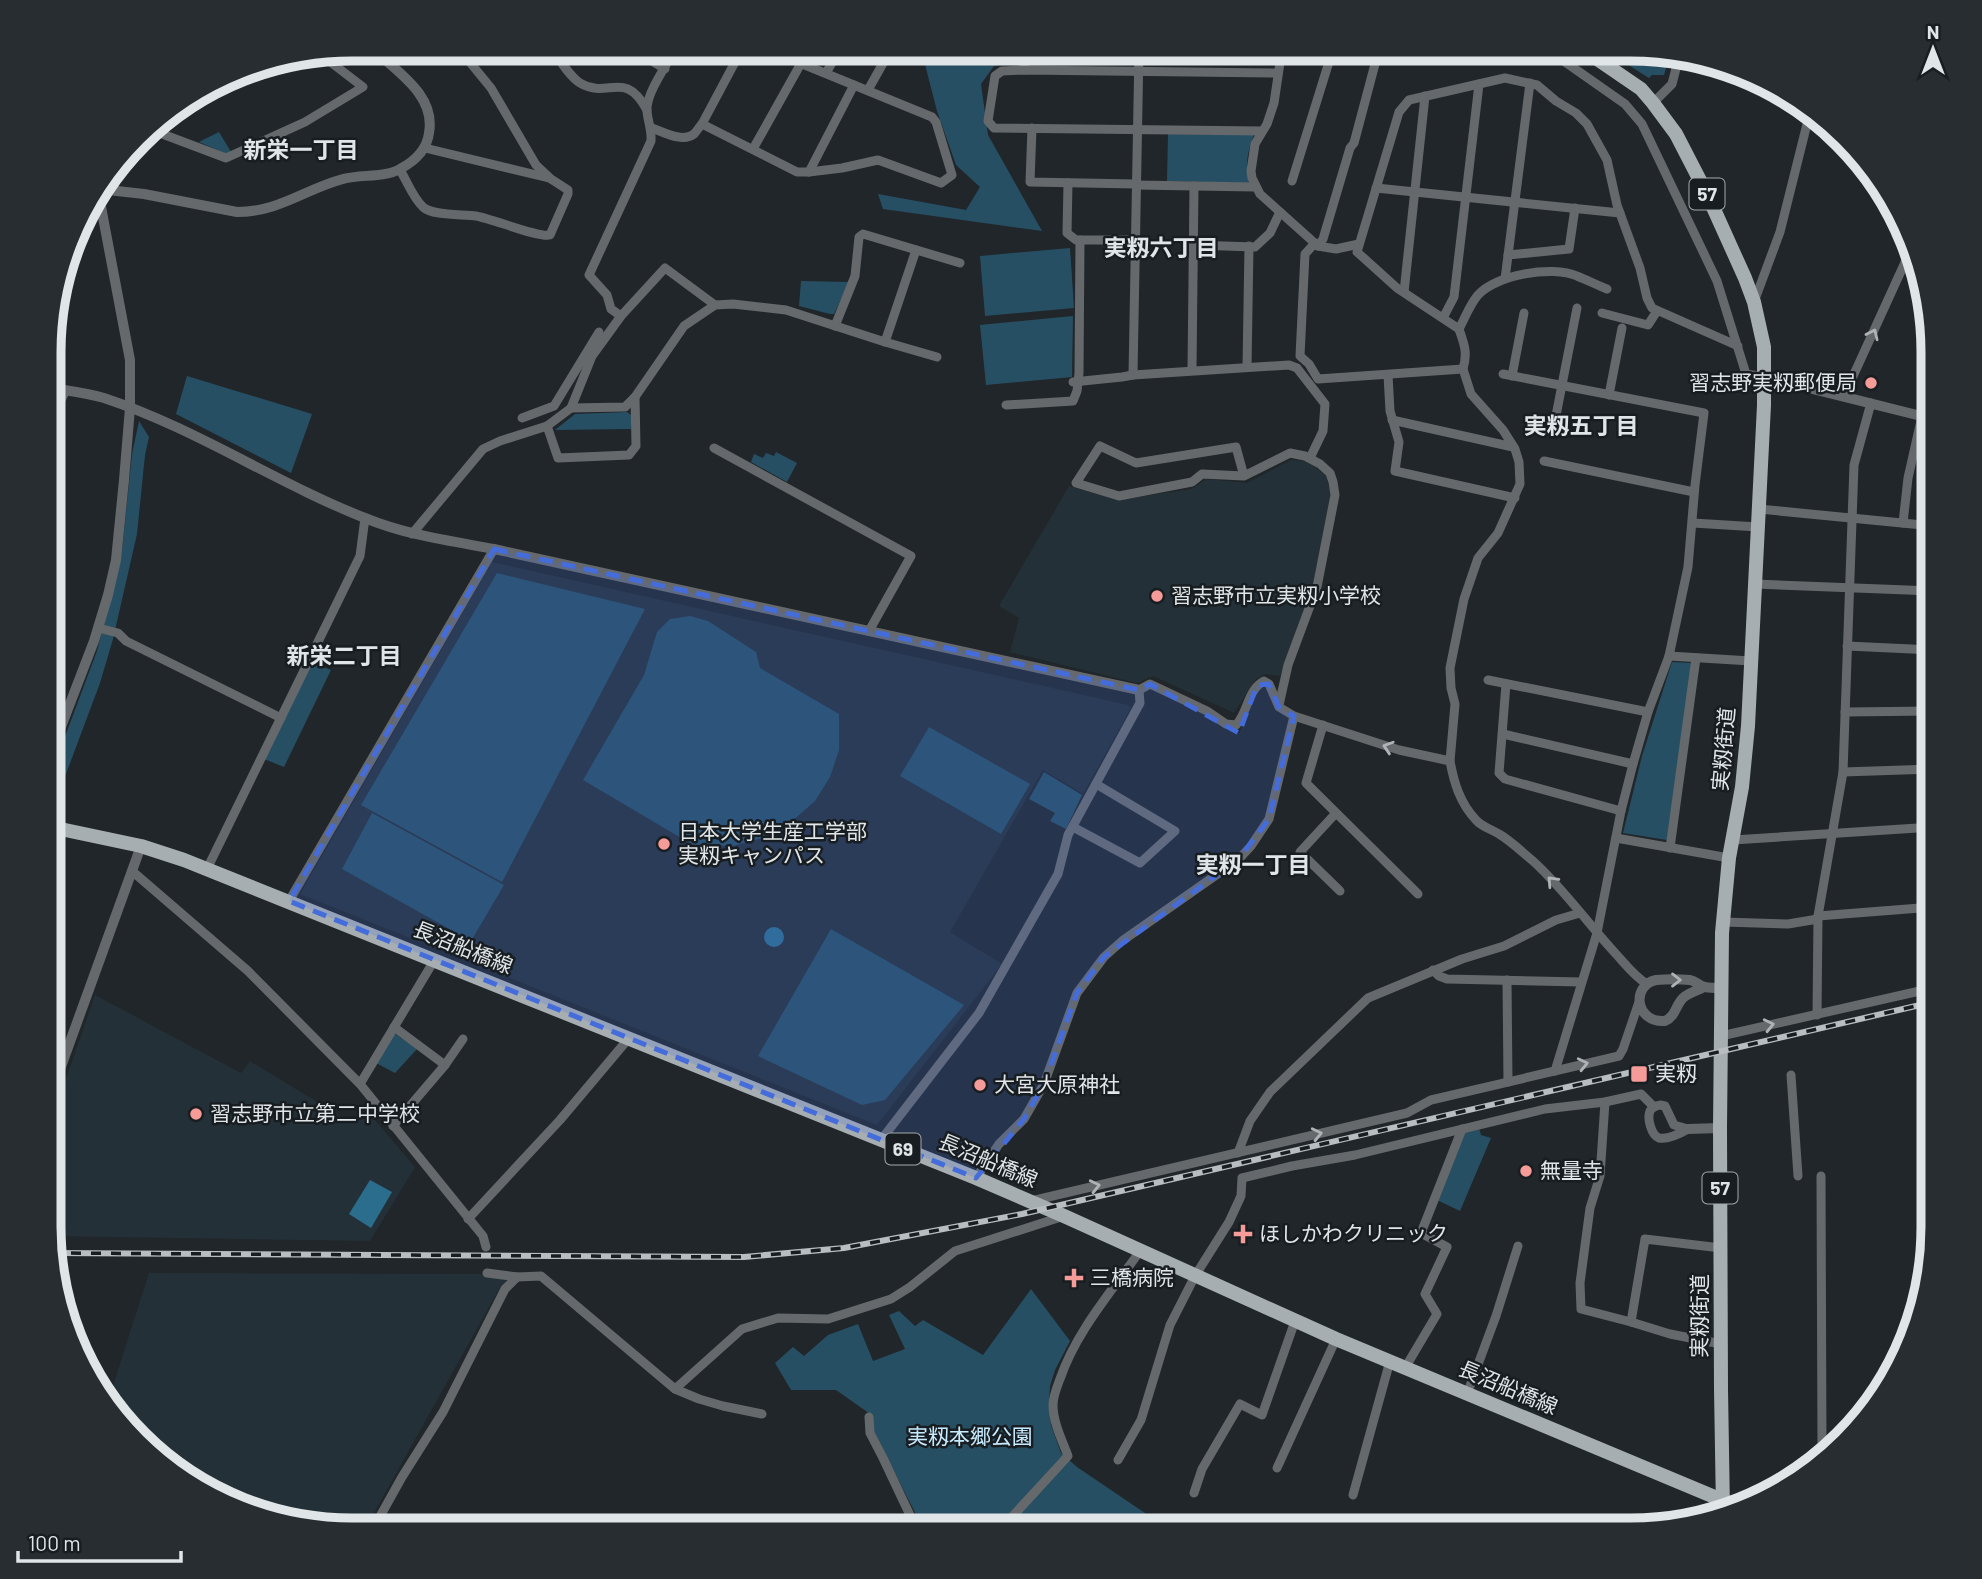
<svg xmlns="http://www.w3.org/2000/svg" width="1982" height="1579" font-family="Barlow,'Noto Sans JP',sans-serif">
<rect width="100%" height="100%" fill="#20262a"/>
<!-- built -->
<g fill="#243037">
<path d="M 1291,460 L 1306,461 L 1326,475 L 1331,496 L 1313,586 L 1280,676 L 1265,674 L 1255,680 L 1234,713 L 1153,676 L 1137,683 L 1010,652 L 1019,618 L 999,606 L 1069,486 L 1118,500 L 1192,489 L 1206,479 L 1247,483 Z"/>
<path d="M 492,562 L 1128,705 L 1131,708 L 1083,794 L 1043,770 L 950,932 L 1002,964 L 877,1125 L 300,894 Z"/>
<path d="M 95,995 L 241,1073 L 250,1061 L 352,1123 L 363,1106 L 415,1167 L 370,1241 L 50,1236 L 50,1125 Z"/>
<path d="M 149,1273 L 479,1274 L 507,1280 L 498,1291 L 365,1529 L 333,1529 L 237,1507 L 152,1454 L 109,1398 Z"/>
</g>
<!-- green -->
<g fill="#274f63">
<path d="M 921,49 L 1018,49 L 1018,62 L 994,66 L 981,84 L 988,135 L 1042,231 L 883,209 L 878,194 L 966,210 L 980,187 L 956,165 L 937,111 Z"/>
<path d="M 1613,50 L 1649,50 L 1670,55 L 1664,75 L 1652,75 L 1649,78 L 1614,56 Z"/>
<path d="M 219,132 L 231,152 L 227,154 L 199,142 Z"/>
<path d="M 1168,134 L 1254,135 C 1247,152 1245,165 1249,183 L 1167,181 Z"/>
<path d="M 1070,248 L 1074,308 L 985,316 L 980,256 Z"/>
<path d="M 801,281 L 849,282 L 834,314 L 830,314 L 799,306 Z"/>
<path d="M 1073,316 L 1072,377 L 986,385 L 980,325 Z"/>
<path d="M 187,376 L 312,414 L 291,473 L 176,414 Z"/>
<path d="M 627,412 L 631,415 L 631,429 L 555,430 L 575,414 Z"/>
<path d="M 139,421 L 149,437 L 145,455 L 137,534 L 113,639 L 100,683 L 51,814 L 51,774 L 97,651 L 122,551 L 132,454 Z"/>
<path d="M 776,452 L 797,463 L 787,482 L 751,462 L 754,454 L 763,458 L 766,453 L 774,456 Z"/>
<path d="M 497,573 L 645,609 L 502,882 L 361,805 Z"/>
<path d="M 690,616 L 708,621 L 756,652 L 760,668 L 839,714 L 839,750 L 830,777 L 815,801 L 791,822 L 766,837 L 733,846 L 693,845 L 583,780 L 644,675 L 657,632 L 670,619 Z"/>
<path d="M 1672,662 L 1692,663 L 1667,840 L 1623,833 L 1642,756 Z"/>
<path d="M 312,663 L 331,670 L 284,767 L 264,759 Z"/>
<path d="M 929,727 L 1030,784 L 1001,834 L 900,776 Z"/>
<path d="M 1044,772 L 1082,795 L 1066,829 L 1050,821 L 1055,813 L 1029,799 Z"/>
<path d="M 372,813 L 504,885 L 471,941 L 342,869 Z"/>
<path d="M 831,929 L 964,1005 L 885,1100 L 862,1105 L 758,1056 Z"/>
<path d="M 394,1033 L 417,1049 L 395,1073 L 376,1063 Z"/>
<path d="M 1479,1128 L 1481,1135 L 1491,1138 L 1460,1211 L 1437,1200 L 1465,1132 Z"/>
<path d="M 1031,1289 L 1070,1341 L 1055,1370 L 1050,1386 L 1049,1401 L 1051,1425 L 1061,1453 L 1077,1467 L 1170,1530 L 924,1530 L 874,1432 L 873,1416 L 836,1390 L 791,1390 L 775,1363 L 793,1347 L 804,1356 L 828,1335 L 858,1324 L 873,1361 L 905,1349 L 889,1315 L 899,1311 L 915,1326 L 923,1320 L 983,1355 Z"/>
</g>
<!-- water -->
<g fill="#2b6d8d">
<circle cx="774" cy="937" r="10"/>
<path d="M 370,1180 L 392,1192 L 371,1228 L 349,1214 Z"/>
</g>
<g fill="none" stroke-linecap="round" stroke-linejoin="round">
<!-- minor -->
<g stroke="#66696b" stroke-width="9">
<path d="M 552,49 C 560,60 569,76 580,83 C 608,100 624,68 647,110"/>
<path d="M 632,49 L 665,69"/>
<path d="M 1282,49 L 1274,103 L 1267,124 L 1255,144 L 1251,171 L 1252,178 L 1260,194 L 1318,246 L 1336,249 L 1359,244"/>
<path d="M 1548,50 L 1625,104 L 1642,124 L 1717,281 L 1746,374 L 1765,377"/>
<path d="M 1378,51 L 1410,57 L 1415,54 L 1417,50"/>
<path d="M 1024,70 L 1025,49"/>
<path d="M 826,73 L 840,49"/>
<path d="M 868,90 L 891,49"/>
<path d="M 1653,103 L 1672,84 L 1679,57"/>
<path d="M 702,124 L 797,172 L 809,172 L 842,168 L 878,160 L 941,183 L 952,175 L 936,122 L 932,117 L 800,63 L 774,49"/>
<path d="M 652,128 C 663,132 683,143 694,134 C 697,131 699,127 702,124 L 742,49"/>
<path d="M 1032,128 L 1030,182 L 1136,184"/>
<path d="M 149,129 L 226,158 L 305,122 L 363,87 L 320,54"/>
<path d="M 1262,131 L 994,128 L 988,121 L 995,76 L 1002,71 L 1024,70 L 1278,73"/>
<path d="M 425,148 L 549,178"/>
<path d="M 753,149 L 809,49"/>
<path d="M 400,170 C 407,181 413,198 423,207 C 432,216 463,214 476,216 C 493,219 539,238 550,235 L 568,194 L 568,190 L 551,179 L 536,165 L 491,88 L 459,49"/>
<path d="M 809,172 L 854,85"/>
<path d="M 1292,181 L 1333,49"/>
<path d="M 1068,183 L 1067,233 L 1076,240 L 1136,240"/>
<path d="M 1136,185 L 1255,187"/>
<path d="M 1376,188 L 1620,213"/>
<path d="M 1315,243 L 1305,254 L 1300,356 L 1309,364 L 1318,379 L 1463,369 L 1471,394 L 1503,430 L 1515,449 L 1519,462 L 1520,484 L 1498,533 L 1478,558 L 1464,599 L 1450,668 L 1451,688 L 1455,704 L 1450,761"/>
<path d="M 1194,245 L 1255,247 L 1270,233 L 1280,212"/>
<path d="M 1318,246 L 1323,239 L 1350,148 L 1354,143 L 1379,49"/>
<path d="M 1508,255 L 1569,249 L 1575,208"/>
<path d="M 1505,279 L 1530,83"/>
<path d="M 1404,292 L 1425,96"/>
<path d="M 1754,302 L 1780,232 L 1810,112"/>
<path d="M 1602,313 L 1648,325 L 1657,311"/>
<path d="M 621,316 L 611,309 L 607,295 L 589,275 L 651,141 C 652,128 646,117 647,107 C 649,89 667,65 675,49"/>
<path d="M 1443,318 L 1454,297 L 1479,84"/>
<path d="M 835,326 L 855,276 L 859,237 L 863,234 L 960,263"/>
<path d="M 1459,329 L 1397,288 L 1357,252 L 1399,112 L 1409,100 L 1505,78 L 1537,85 L 1556,101 L 1576,113 L 1587,124 L 1607,160 L 1617,205 L 1640,268 L 1647,298 L 1652,308 L 1738,346"/>
<path d="M 885,342 L 916,250"/>
<path d="M 1247,367 L 1249,246"/>
<path d="M 1463,369 C 1468,352 1464,344 1459,329 C 1465,318 1470,304 1478,295 C 1496,275 1552,265 1577,276 C 1587,280 1597,285 1607,289"/>
<path d="M 1192,370 L 1194,186"/>
<path d="M 1503,374 L 1704,413 L 1695,485 L 1688,567 L 1669,656"/>
<path d="M 1133,375 L 1139,49"/>
<path d="M 1388,375 L 1390,411 L 1399,442 L 1395,471 L 1515,498"/>
<path d="M 1512,376 L 1524,313"/>
<path d="M 1073,382 L 1122,377 L 1133,375 L 1289,365 L 1297,368 L 1325,404 L 1323,431 L 1310,458"/>
<path d="M 1609,395 L 1622,328"/>
<path d="M 1844,396 L 1912,247"/>
<path d="M 1006,405 L 1073,401 L 1077,391 L 1079,373 L 1080,240"/>
<path d="M 571,408 L 592,356 L 621,316 L 665,268 L 715,305"/>
<path d="M 522,418 L 554,406 L 599,332"/>
<path d="M 51,420 L 66,390"/>
<path d="M 1392,420 L 1513,447"/>
<path d="M 547,426 L 558,458 L 629,455 L 636,446 L 635,397"/>
<path d="M 1553,431 L 1577,308"/>
<path d="M 714,448 L 911,556 L 869,631"/>
<path d="M 1544,461 L 1694,492"/>
<path d="M 1244,476 L 1236,447 L 1136,463 L 1100,446 L 1076,483 L 1119,496 L 1192,482 L 1202,474 L 1244,476 L 1290,453 L 1305,456 L 1320,464 L 1330,473 L 1333,482 L 1335,495 L 1317,587 L 1288,665 L 1279,705"/>
<path d="M 1759,509 L 1933,526"/>
<path d="M 1693,523 L 1758,527"/>
<path d="M 1903,523 L 1908,478 L 1922,416"/>
<path d="M 412,534 L 483,449 L 500,441 L 547,426 L 571,408 L 625,407 L 635,397 L 684,326 L 715,305 L 733,304 L 786,310 L 885,342 L 937,357"/>
<path d="M 1755,584 L 1933,591"/>
<path d="M 98,628 L 118,633 L 126,641 L 281,718"/>
<path d="M 1847,646 L 1933,650"/>
<path d="M 1488,680 L 1648,712"/>
<path d="M 1506,684 L 1499,773 L 1505,779 L 1621,811"/>
<path d="M 1845,712 L 1933,711"/>
<path d="M 1323,725 L 1306,783 L 1418,894"/>
<path d="M 1503,734 L 1633,764"/>
<path d="M 1843,772 L 1933,769"/>
<path d="M 1336,813 L 1300,852 L 1340,891"/>
<path d="M 1073,827 L 1140,863 L 1175,831 L 1096,784"/>
<path d="M 1616,838 L 1729,858"/>
<path d="M 1733,840 L 1933,827"/>
<path d="M 1670,848 L 1696,658"/>
<path d="M 207,869 L 360,556 L 365,518"/>
<path d="M 132,871 L 248,971 L 360,1084 L 483,1236 L 486,1247"/>
<path d="M 289,901 L 494,549"/>
<path d="M 1818,916 L 1933,907"/>
<path d="M 1723,922 L 1788,924 L 1818,919"/>
<path d="M 1433,970 L 1439,976 L 1447,979 L 1581,982"/>
<path d="M 1507,980 L 1508,1082"/>
<path d="M 1817,1015 L 1818,916 L 1843,772 L 1854,465 L 1871,403"/>
<path d="M 1721,1036 L 1933,988"/>
<path d="M 50,1055 L 63,1061"/>
<path d="M 445,1065 L 463,1039"/>
<path d="M 1555,1071 L 1597,933 L 1621,811 L 1633,764 L 1648,712 L 1669,656 L 1751,661"/>
<path d="M 1791,1075 L 1798,1176"/>
<path d="M 360,1084 L 435,959"/>
<path d="M 1605,1102 L 1600,1176 L 1590,1208 L 1580,1283 L 1581,1309 L 1631,1322"/>
<path d="M 1660,1105 L 1665,1106 L 1674,1125 L 1688,1129 C 1681,1133 1668,1140 1659,1138 C 1651,1135 1647,1118 1650,1111 C 1652,1107 1656,1106 1660,1105 Z"/>
<path d="M 393,1126 L 445,1065 L 394,1027"/>
<path d="M 881,1140 L 979,1013 L 1058,874 L 1068,835 L 1140,703 L 1139,690 L 1150,684 L 1207,711 L 1226,724 L 1236,725 C 1248,713 1247,690 1264,681 L 1269,684 L 1279,707 L 1294,716 L 1399,750 L 1450,761 C 1454,783 1460,803 1476,820 C 1482,827 1491,829 1499,834 C 1511,841 1522,852 1533,861 C 1564,889 1588,924 1616,954 C 1626,965 1635,977 1647,984"/>
<path d="M 1238,1153 L 1250,1121 L 1270,1092 L 1368,998 L 1462,959 L 1504,946 L 1556,920 L 1580,913"/>
<path d="M 1821,1176 L 1822,1452"/>
<path d="M 976,1178 L 999,1144 L 1024,1119 L 1044,1084 L 1077,993 L 1104,957 L 1122,941 L 1239,859 L 1251,846 L 1269,819 L 1294,716"/>
<path d="M 1031,1201 L 1407,1113 L 1431,1100 L 1619,1056 L 1623,1049 L 1639,1002"/>
<path d="M 468,1219 L 560,1120 L 629,1038"/>
<path d="M 1721,1248 L 1645,1239 L 1631,1322 L 1670,1334 L 1721,1344"/>
<path d="M 487,1273 L 517,1277 L 541,1276 L 675,1389 L 699,1399 L 723,1406 L 762,1414"/>
<path d="M 1405,1368 L 1437,1314 L 1425,1294 L 1447,1247 L 1421,1233 L 1462,1129"/>
<path d="M 675,1389 L 742,1329 L 778,1318 L 828,1319 L 891,1299 L 910,1287 L 955,1251 L 1064,1216"/>
<path d="M 1467,1394 L 1496,1316 L 1518,1246"/>
<path d="M 869,1417 L 870,1433 L 883,1458 L 917,1530"/>
<path d="M 1118,1460 L 1141,1420 L 1170,1325 L 1195,1276 L 1229,1222 L 1241,1196 L 1242,1178 L 1292,1166 L 1355,1155 L 1545,1109 L 1605,1102 L 1641,1094 L 1654,1107"/>
<path d="M 1277,1468 L 1336,1339"/>
<path d="M 1194,1493 L 1202,1469 L 1240,1404 L 1262,1415 L 1295,1321"/>
<path d="M 1353,1495 L 1390,1361"/>
<path d="M 373,1529 L 402,1477 L 443,1412 L 505,1289 L 517,1277"/>
<path d="M 1011,1530 L 1010,1519 L 1068,1456 C 1062,1440 1053,1422 1053,1405 C 1053,1396 1057,1387 1060,1379 C 1076,1332 1111,1292 1140,1251"/>
</g>
<!-- tertiary -->
<g stroke="#66696b" stroke-width="10">
<path d="M 99,189 L 144,194 L 237,212 C 279,212 305,189 343,179 C 361,174 384,178 400,169 C 415,161 427,149 429,133 C 436,95 397,72 373,49"/>
<path d="M 1765,377 L 1933,419"/>
<path d="M 51,388 C 69,391 87,393 104,398 C 195,428 276,483 365,518 C 406,535 451,541 494,549 L 1139,690"/>
<path d="M 51,753 L 94,641 L 108,595 L 116,560 L 124,480 L 130,408 L 130,360 L 98,191"/>
<path d="M 1704,987 C 1697,991 1688,993 1683,998 C 1675,1006 1676,1016 1665,1021 C 1635,1023 1631,985 1656,980 C 1666,979 1680,979 1690,980 C 1696,981 1699,986 1705,987 C 1710,988 1716,988 1721,988"/>
<path d="M 50,1097 L 141,846"/>
<path d="M 1688,1129 L 1720,1128"/>
</g>
<!-- primary -->
<g stroke="#a7aeb2" stroke-width="14">
<path d="M 1584,50 L 1641,89 L 1653,103 L 1676,134 L 1708,196 L 1745,278 L 1754,302 L 1764,347 L 1764,405 L 1748,726 L 1742,787 L 1729,858 L 1722,933 L 1720,1128 L 1721,1389 L 1723,1511"/>
<path d="M 51,827 L 141,846 L 184,860 L 976,1178 L 1064,1216 L 1336,1339 L 1741,1508"/>
</g>
<!-- rail casing -->
<g stroke="#b8bdc0" stroke-width="6">
<path id="rail" d="M 51,1253 L 744,1257 L 844,1248 L 1022,1214 L 1933,1002"/>
</g>
<!-- rail -->
<use href="#rail" stroke="#171d20" stroke-width="3.5" stroke-dasharray="10" stroke-linecap="butt"/>
</g>
<!-- one-way arrows -->
<defs><path id="oneway-chevron" d="M-2-3.5L2.5 0L-2 3.5" fill="none" stroke-width="1.6" stroke-linecap="round" stroke-linejoin="round" transform="scale(1.75)"/></defs>
<g stroke="#afb3b5">
<use href="#oneway-chevron" transform="translate(1873 334) rotate(-65)"/>
<use href="#oneway-chevron" transform="translate(1388 747) rotate(-162)"/>
<use href="#oneway-chevron" transform="translate(1552 881) rotate(-133)"/>
<use href="#oneway-chevron" transform="translate(1676 980)"/>
<use href="#oneway-chevron" transform="translate(1769 1025) rotate(-13)"/>
<use href="#oneway-chevron" transform="translate(1583 1064) rotate(-13)"/>
<use href="#oneway-chevron" transform="translate(1317 1134) rotate(-13)"/>
<use href="#oneway-chevron" transform="translate(1095 1186) rotate(-13)"/>
</g>
<!-- marked area -->
<path fill="#446cdb" fill-opacity="0.2" stroke="#446cdb" stroke-width="5" stroke-dasharray="14 9" stroke-linejoin="round" d="M 494,549 L 1139,690 L 1150,684 L 1239,733 L 1257,685 L 1269,684 L 1279,707 L 1294,716 L 1269,819 L 1239,859 L 1104,957 L 1077,993 L 1044,1084 L 1024,1119 L 976,1178 L 289,901 Z"/>
<!-- markers -->
<g fill="#f59b98" stroke="#171d20" stroke-width="2.5">
<circle cx="1871" cy="383" r="7"/>
<circle cx="1157" cy="596" r="7"/>
<circle cx="664" cy="844" r="7"/>
<rect x="1630" y="1065" width="18" height="18" rx="3.5"/>
<circle cx="980" cy="1085" r="7"/>
<circle cx="196" cy="1114" r="7"/>
<circle cx="1526" cy="1171" r="7"/>
<path d="M1239.5 1223.5h7v7h7v7h-7v7h-7v-7h-7v-7h7z"/>
<path d="M1070.5 1267.5h7v7h7v7h-7v7h-7v-7h-7v-7h7z"/>
</g>
<g text-anchor="middle" stroke-width="5" stroke-linejoin="round" paint-order="stroke">
<!-- shield labels -->
<g fill="#171d20" stroke="#a4a9ab" stroke-width="2">
<rect x="1689.5" y="178.5" width="35" height="31" rx="5"/>
<rect x="885.5" y="1133.5" width="35" height="31" rx="5"/>
<rect x="1702.5" y="1172.5" width="35" height="31" rx="5"/>
</g>
<g font-size="19" font-weight="bold" fill="#e0e5e7">
<text x="1707" y="201">57</text>
<text x="903" y="1156">69</text>
<text x="1720" y="1195">57</text>
</g>
<!-- poi labels -->
<g font-size="21" fill="#e0e5e7" stroke="#171d20" text-anchor="start">
<text x="1857" y="390" text-anchor="end">習志野実籾郵便局</text>
<text x="1171" y="603">習志野市立実籾小学校</text>
<text x="678" y="839">日本大学生産工学部<tspan x="678" dy="24">実籾キャンパス</tspan></text>
<text x="1655" y="1081">実籾</text>
<text x="994" y="1092">大宮大原神社</text>
<text x="210" y="1121">習志野市立第二中学校</text>
<text x="1540" y="1178">無量寺</text>
<text x="1259" y="1241">ほしかわクリニック</text>
<text x="1090" y="1285">三橋病院</text>
</g>
<!-- street labels -->
<g font-size="21" fill="#e0e5e7" stroke="#171d20">
<text transform="translate(1724 749) rotate(-85)" y="7">実籾街道</text>
<text transform="translate(463 948) rotate(22)" y="7">長沼船橋線</text>
<text transform="translate(988 1161) rotate(23)" y="7">長沼船橋線</text>
<text transform="translate(1700 1316) rotate(-90)" y="7">実籾街道</text>
<text transform="translate(1508 1388) rotate(23)" y="7">長沼船橋線</text>
</g>
<!-- park labels -->
<g font-size="21" fill="#c8eafe" stroke="#171d20">
<text x="970" y="1444">実籾本郷公園</text>
</g>
<!-- neighbourhood labels -->
<g font-size="23" font-weight="bold" fill="#e0e5e7" stroke="#171d20">
<text x="301" y="158">新栄一丁目</text>
<text x="1161" y="256">実籾六丁目</text>
<text x="1581" y="434">実籾五丁目</text>
<text x="344" y="664">新栄二丁目</text>
<text x="1253" y="873">実籾一丁目</text>
</g>
</g>
<!-- crop -->
<path d="M0 0H1982V1579H0ZM352 61H1630A291 291 0 0 1 1921 352V1227A291 291 0 0 1 1630 1518H352A291 291 0 0 1 61 1227V352A291 291 0 0 1 352 61Z" fill="#272d30" fill-rule="evenodd"/>
<path fill="none" stroke="#e0e5e7" stroke-width="9" d="M352 61H1630A291 291 0 0 1 1921 352V1227A291 291 0 0 1 1630 1518H352A291 291 0 0 1 61 1227V352A291 291 0 0 1 352 61Z"/>
<!-- north arrow -->
<g transform="translate(1933 49)" stroke="#171d20" stroke-width="5" paint-order="stroke">
<path d="M0-5L12 26L0 18L-12 26Z" fill="#e0e5e7"/>
<text y="-10" font-size="19" font-weight="bold" text-anchor="middle" fill="#e0e5e7">N</text>
</g>
<!-- scale -->
<path d="M18 1551v10h163v-10" fill="none" stroke="#e0e5e7" stroke-width="3.5"/>
<text x="28" y="1551" font-size="21" fill="#e0e5e7" stroke="#171d20" stroke-width="5" paint-order="stroke">100 m</text>
</svg>
